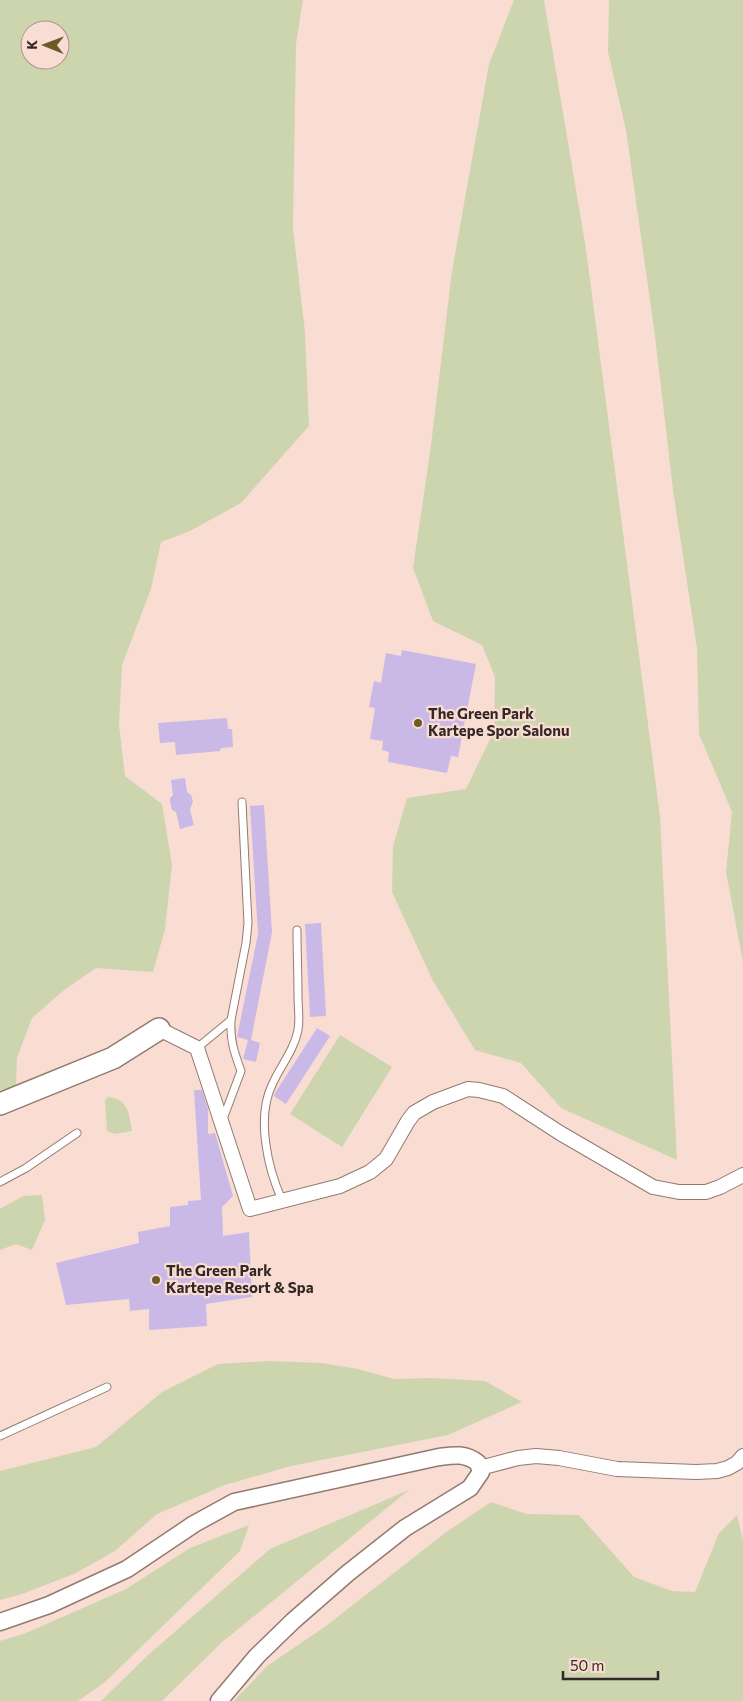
<svg xmlns="http://www.w3.org/2000/svg" width="743" height="1701" font-family="Commissioner,sans-serif">
<rect width="100%" height="100%" fill="#f9ddd3"/>
<!-- green -->
<g fill="#cdd5af" fill-rule="evenodd">
<path d="M 0,0 L 303,0 L 296,44 L 293,228 L 305,332 L 309,426 L 241,503 L 190,531 L 161,542 L 151,589 L 122,665 L 119,725 L 125,776 L 162,804 L 172,865 L 165,929 L 153,972 L 96,968 L 63,991 L 32,1018 L 17,1058 L 16,1086 L 0,1090 ZM 30,30 L 60,30 L 60,60 L 30,60 Z"/>
<path d="M 514,0 L 544,0 L 586,249 L 660,816 L 677,1160 L 561,1108 L 521,1063 L 475,1050 L 433,981 L 392,892 L 393,846 L 407,798 L 466,789 L 494,731 L 495,677 L 482,645 L 433,621 L 413,568 L 430,453 L 452,271 L 489,64 Z"/>
<path d="M 609,0 L 743,0 L 743,962 L 726,872 L 732,812 L 699,734 L 697,648 L 673,490 L 655,336 L 626,130 L 608,52 Z"/>
<path d="M 340,1035 L 392,1067 L 342,1147 L 290,1114 Z"/>
<path d="M 108,1097 C 129,1099 129,1114 132,1131 L 115,1134 L 107,1131 L 105,1100 Z"/>
<path d="M 42,1195 L 45,1220 L 32,1250 L 16,1244 L 0,1250 L 0,1209 L 23,1196 Z"/>
<path d="M 269,1361 L 322,1363 L 358,1369 L 394,1379 L 431,1378 L 485,1381 L 522,1402 L 448,1435 L 291,1466 L 225,1485 L 157,1514 L 115,1551 L 74,1574 L 22,1594 L 0,1600 L 0,1471 L 96,1447 L 162,1392 L 218,1364 Z"/>
<path d="M 409,1490 L 221,1643 L 162,1701 L 101,1701 L 148,1655 L 270,1549 Z"/>
<path d="M 491,1502 L 527,1514 L 579,1515 L 634,1577 L 672,1591 L 695,1592 L 719,1533 L 737,1515 L 743,1540 L 743,1701 L 234,1701 L 267,1666 L 326,1626 L 445,1533 Z"/>
<path d="M 249,1525 L 240,1551 L 104,1683 L 78,1701 L 0,1701 L 0,1641 L 26,1633 L 126,1589 L 190,1548 Z"/>
</g>
<!-- building -->
<g fill="#cab9e6">
<path d="M 402,650 L 476,664 L 458,757 L 451,756 L 447,773 L 388,762 L 389,752 L 382,750 L 383,741 L 370,739 L 375,708 L 369,707 L 374,681 L 381,683 L 386,653 L 401,656 Z"/>
<path d="M 227,718 L 228,729 L 232,729 L 233,747 L 221,748 L 220,751 L 176,755 L 175,742 L 160,743 L 158,723 Z"/>
<path d="M 185,778 L 187,792 L 191,795 L 193,801 L 190,810 L 194,825 L 180,829 L 176,812 L 172,810 L 170,802 L 170,798 L 173,795 L 171,780 Z"/>
<path d="M 264,805 L 272,932 L 251,1040 L 260,1043 L 256,1062 L 243,1059 L 248,1040 L 237,1037 L 258,934 L 250,806 Z"/>
<path d="M 321,923 L 326,1016 L 310,1017 L 305,924 Z"/>
<path d="M 317,1028 L 330,1036 L 286,1104 L 274,1096 L 275,1093 Z"/>
<path d="M 194,1090 L 202,1090 L 208,1109 L 208,1134 L 215,1133 L 233,1196 L 222,1207 L 223,1236 L 249,1232 L 252,1297 L 206,1304 L 207,1326 L 149,1330 L 149,1309 L 130,1311 L 129,1299 L 66,1305 L 56,1263 L 139,1243 L 138,1232 L 170,1226 L 170,1207 L 188,1205 L 188,1201 L 201,1200 Z"/>
</g>
<g fill="none" stroke-linecap="round" stroke-linejoin="round">
<!-- service casing -->
<g stroke="#927a70" stroke-width="9">
<g id="service">
<path d="M 197,1048 L 231,1020 L 246,943 L 248,923 L 242,802"/>
<path d="M 223,1119 L 241,1071 C 234,1052 230,1040 231,1020"/>
<path d="M 0,1182 L 26,1168 L 77,1133"/>
<path d="M 282,1200 C 268,1169 256,1118 272,1085 C 280,1066 294,1051 298,1030 C 300,1019 298,1007 298,996 C 298,974 297,952 297,930"/>
<path d="M 0,1436 L 107,1387"/>
</g>
</g>
<!-- minor casing -->
<g stroke="#927a70" stroke-width="16">
<g id="minor">
<path d="M 159,1029 L 197,1048 L 250,1209 L 340,1186 L 370,1172 L 386,1159 L 408,1121 L 414,1113 L 433,1102 L 468,1089 L 479,1090 L 503,1096 L 560,1133 L 653,1187 L 679,1192 L 706,1192 L 720,1187 L 743,1175"/>
<path d="M 480,1468 L 518,1458 L 536,1456 L 559,1458 L 617,1469 L 696,1472 L 717,1471 L 728,1468 L 737,1463 L 743,1456"/>
</g>
</g>
<!-- tertiary casing -->
<g stroke="#927a70" stroke-width="19">
<path id="tertiary" d="M 0,1622 L 49,1605 L 127,1569 L 194,1524 L 234,1502 L 439,1457 C 454,1455 465,1453 478,1463 L 481,1472 L 470,1488 L 405,1528 L 348,1573 L 293,1621 L 257,1656 L 219,1701"/>
</g>
<!-- primary casing -->
<g stroke="#927a70" stroke-width="24">
<path id="primary" d="M 0,1104 L 113,1058 L 159,1029"/>
</g>
<!-- service -->
<use href="#service" stroke="#fff" stroke-width="7"/>
<!-- minor -->
<use href="#minor" stroke="#fff" stroke-width="14"/>
<!-- tertiary -->
<use href="#tertiary" stroke="#fff" stroke-width="16"/>
<!-- primary -->
<use href="#primary" stroke="#fff" stroke-width="21"/>
</g>
<!-- markers -->
<g fill="#6e5a29" stroke="#f9ddd3" stroke-width="2">
<circle cx="418" cy="723" r="5"/>
<circle cx="156" cy="1280" r="5"/>
</g>
<g text-anchor="middle" stroke-width="4.5" stroke-linejoin="round" paint-order="stroke">
<!-- poi labels -->
<g font-size="15" font-weight="bold" fill="#332825" stroke="#f9ddd3" text-anchor="start">
<text x="428" y="719">The Green Park<tspan x="428" dy="17">Kartepe Spor Salonu</tspan></text>
<text x="166" y="1276">The Green Park<tspan x="166" dy="17">Kartepe Resort &amp; Spa</tspan></text>
</g>
</g>
<!-- north arrow -->
<g transform="translate(45 45) rotate(271)"><circle r="24" fill="#f9ddd3" stroke="#aa958d"/>
<path d="M0-4L9 19L0 12L-9 19Z" fill="#6e5a29"/>
<text y="-8" font-size="14" font-weight="bold" text-anchor="middle" fill="#332825">K</text>
</g>
<!-- scale -->
<path d="M563 1671v8h95v-8" fill="none" stroke="#332825" stroke-width="2.5"/>
<text x="570" y="1671" font-size="15" fill="#332825" stroke="#f9ddd3" stroke-width="4" paint-order="stroke">50 m</text>
</svg>
